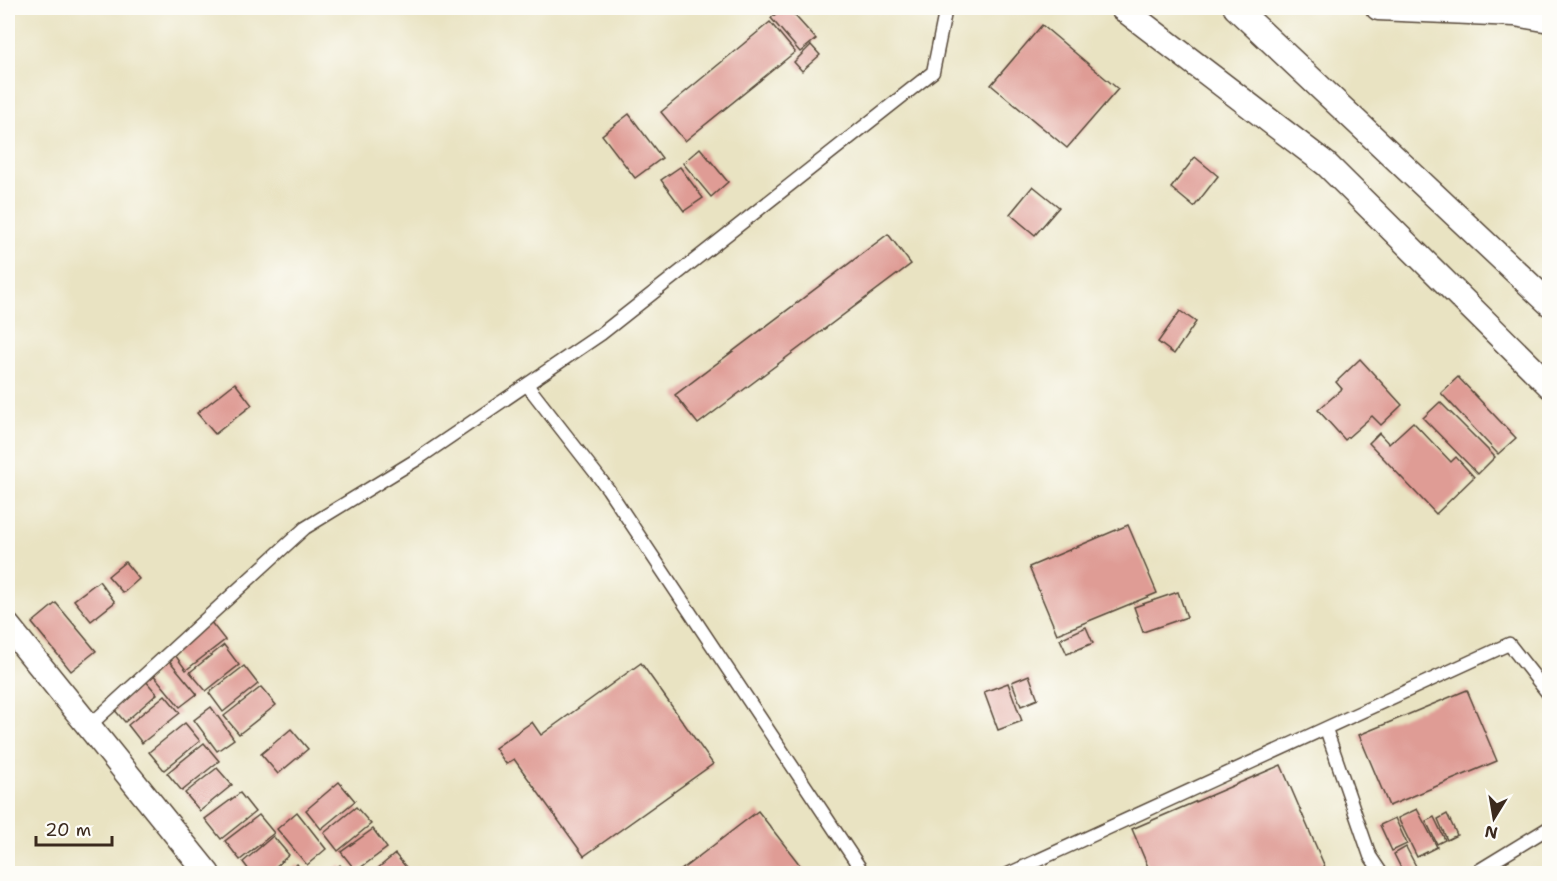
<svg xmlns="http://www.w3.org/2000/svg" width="1557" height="881" font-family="'Shantell Sans',sans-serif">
<rect width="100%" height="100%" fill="#fdfcf7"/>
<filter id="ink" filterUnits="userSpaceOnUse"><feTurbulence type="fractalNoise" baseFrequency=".0167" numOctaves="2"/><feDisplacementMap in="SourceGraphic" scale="12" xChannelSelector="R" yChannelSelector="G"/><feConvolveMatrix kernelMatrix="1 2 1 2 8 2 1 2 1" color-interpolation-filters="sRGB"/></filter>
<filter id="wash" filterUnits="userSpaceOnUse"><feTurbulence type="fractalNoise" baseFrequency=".008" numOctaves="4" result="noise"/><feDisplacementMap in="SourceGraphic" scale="24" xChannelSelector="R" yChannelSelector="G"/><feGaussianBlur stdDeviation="1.35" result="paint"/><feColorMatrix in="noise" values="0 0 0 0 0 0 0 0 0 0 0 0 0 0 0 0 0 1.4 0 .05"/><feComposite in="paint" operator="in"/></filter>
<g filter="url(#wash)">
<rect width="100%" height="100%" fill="#e9e3c2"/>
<g id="blocks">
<!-- building -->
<g fill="#df9c95">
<path d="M 783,8 L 788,8 L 816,39 L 800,52 L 771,18 Z"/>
<path d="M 770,22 L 795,52 L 685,141 L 661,112 Z"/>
<path d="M 1042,25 L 1118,89 L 1067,148 L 991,85 Z"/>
<path d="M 811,45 L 820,55 L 802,71 L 794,62 Z"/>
<path d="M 629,114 L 662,158 L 635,178 L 602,135 Z"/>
<path d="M 700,148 L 728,182 L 711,197 L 683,163 Z"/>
<path d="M 1195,157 L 1218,176 L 1194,207 L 1171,188 Z"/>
<path d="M 680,167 L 703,198 L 684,211 L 661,180 Z"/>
<path d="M 1033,186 L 1059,207 L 1035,235 L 1010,214 Z"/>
<path d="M 888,234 L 911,264 L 698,424 L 675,395 Z"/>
<path d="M 1180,311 L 1196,322 L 1174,354 L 1158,342 Z"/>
<path d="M 1360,359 L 1402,405 L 1381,425 L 1372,416 L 1345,440 L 1318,410 L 1342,389 L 1336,382 Z"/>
<path d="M 1458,377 L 1516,438 L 1498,454 L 1441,393 Z"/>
<path d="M 235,383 L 252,405 L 215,434 L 197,413 Z"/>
<path d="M 1440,402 L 1495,457 L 1478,474 L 1423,418 Z"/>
<path d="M 1413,422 L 1451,462 L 1456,457 L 1474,477 L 1436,514 L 1369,443 L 1379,433 L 1389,444 Z"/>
<path d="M 1128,525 L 1157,593 L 1057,634 L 1029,567 Z"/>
<path d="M 125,562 L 139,579 L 123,593 L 108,576 Z"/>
<path d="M 99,581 L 115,602 L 91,621 L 74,600 Z"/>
<path d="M 1178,592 L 1187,617 L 1143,632 L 1134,607 Z"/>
<path d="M 56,603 L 96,651 L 71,671 L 32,623 Z"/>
<path d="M 210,621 L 225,640 L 186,670 L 172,651 Z"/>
<path d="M 1086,627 L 1093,643 L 1067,654 L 1060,639 Z"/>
<path d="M 224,645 L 239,665 L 206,691 L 190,672 Z"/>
<path d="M 168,659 L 197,694 L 180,707 L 152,673 Z"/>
<path d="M 641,663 L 713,764 L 584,856 L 514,759 L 506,764 L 495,748 L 532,722 L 541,735 Z"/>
<path d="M 244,666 L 258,684 L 223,712 L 209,693 Z"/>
<path d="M 1029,675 L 1038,699 L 1021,706 L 1012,682 Z"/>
<path d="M 145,680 L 157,694 L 125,722 L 113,708 Z"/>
<path d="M 1008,683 L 1022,721 L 998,730 L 984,692 Z"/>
<path d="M 261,687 L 276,705 L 239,734 L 224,716 Z"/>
<path d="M 1467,690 L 1497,761 L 1389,806 L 1359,735 Z"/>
<path d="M 165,695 L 180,713 L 142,743 L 128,725 Z"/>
<path d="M 211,707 L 234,739 L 217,751 L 194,720 Z"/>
<path d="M 185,723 L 200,741 L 164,770 L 149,752 Z"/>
<path d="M 291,729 L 308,749 L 278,774 L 261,754 Z"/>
<path d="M 204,743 L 219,761 L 182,791 L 167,773 Z"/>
<path d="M 1281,765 L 1328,874 L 1151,874 L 1132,829 Z"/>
<path d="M 217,768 L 232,785 L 200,811 L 185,793 Z"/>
<path d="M 339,782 L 355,801 L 321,829 L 306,810 Z"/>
<path d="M 240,793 L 255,812 L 221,839 L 205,819 Z"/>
<path d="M 356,807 L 371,824 L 338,851 L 324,833 Z"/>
<path d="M 1417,809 L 1437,847 L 1417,857 L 1398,818 Z"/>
<path d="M 758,811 L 807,874 L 676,874 Z"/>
<path d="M 297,812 L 326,849 L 307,865 L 277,829 Z"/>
<path d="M 1447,814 L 1457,835 L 1447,840 L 1438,819 Z"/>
<path d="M 259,815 L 274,833 L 240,860 L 225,841 Z"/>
<path d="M 1434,817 L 1445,840 L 1437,844 L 1426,821 Z"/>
<path d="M 1395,818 L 1407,844 L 1392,851 L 1380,825 Z"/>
<path d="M 373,829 L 387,848 L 356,871 L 341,852 Z"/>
<path d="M 273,836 L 289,855 L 267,874 L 252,874 L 243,862 Z"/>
<path d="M 1406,847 L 1419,872 L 1417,874 L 1404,874 L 1394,854 Z"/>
<path d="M 395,854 L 410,872 L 408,874 L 371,874 Z"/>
<path d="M 297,864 L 304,874 L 285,874 Z"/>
<path d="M 340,865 L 346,874 L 329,874 Z"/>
</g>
</g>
</g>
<g filter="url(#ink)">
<use href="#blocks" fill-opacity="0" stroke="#554637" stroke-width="1.5"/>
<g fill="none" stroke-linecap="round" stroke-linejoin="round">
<!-- lane casing -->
<g stroke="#554637" stroke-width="15">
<g id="lane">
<path d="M 527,385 L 608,489 L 864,874"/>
<path d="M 89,726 L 305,528 L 416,460 L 601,334 L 933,72 L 946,8"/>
<path d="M 1326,729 L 1370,856 L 1382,874"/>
<path d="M 1008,874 L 1509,644 L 1550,696"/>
<path d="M 1473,874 L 1550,827"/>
</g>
</g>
<!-- street casing -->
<g stroke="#554637" stroke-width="27">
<g id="street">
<path d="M 1122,8 L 1326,164 L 1550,386"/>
<path d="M 1236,8 L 1550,304"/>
<path d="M 1378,8 L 1515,14 L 1550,20"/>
<path d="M 8,626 L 208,874"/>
</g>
</g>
<!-- lane -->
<use href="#lane" stroke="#fff" stroke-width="12"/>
<!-- street -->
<use href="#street" stroke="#fff" stroke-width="24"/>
</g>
</g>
<!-- margin -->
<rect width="1557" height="881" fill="none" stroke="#fdfcf7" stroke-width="30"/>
<!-- north arrow -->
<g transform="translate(1494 818) rotate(191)" stroke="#fdfcf7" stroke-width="4.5" paint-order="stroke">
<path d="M0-4.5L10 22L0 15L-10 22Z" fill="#3b2a1e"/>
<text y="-9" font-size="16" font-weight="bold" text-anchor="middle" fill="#3b2a1e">N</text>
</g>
<!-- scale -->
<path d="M36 836v9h76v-9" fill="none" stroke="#3b2a1e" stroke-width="3"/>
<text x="45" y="836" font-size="18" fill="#3b2a1e" stroke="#fdfcf7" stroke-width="4.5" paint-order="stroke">20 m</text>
</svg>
